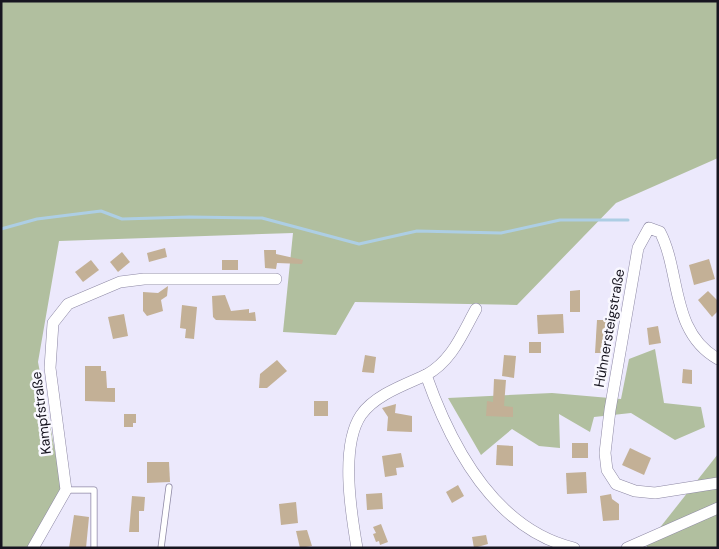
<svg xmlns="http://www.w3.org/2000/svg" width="719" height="549" font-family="'DM Sans',sans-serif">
<rect width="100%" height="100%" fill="#ece9fc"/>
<!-- forest -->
<g fill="#b1bf9f">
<path d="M 1,1 L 718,1 L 718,158 L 616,203 L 517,305 L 355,302 L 336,335 L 283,332 L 293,233 L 59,241 L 38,362 L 62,488 L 28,548 L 1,548 Z"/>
<path d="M 655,349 L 664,403 L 701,407 L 705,427 L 675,440 L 631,413 L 594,417 L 590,432 L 559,414 L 560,448 L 539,446 L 512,429 L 481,455 L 448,398 L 552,393 L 621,399 L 629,359 Z"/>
<path d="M 718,454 L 718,548 L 647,548 L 647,544 Z"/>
</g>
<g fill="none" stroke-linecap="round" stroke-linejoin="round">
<!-- stream -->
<path stroke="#adcee4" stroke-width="3" d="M 1,229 L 37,219 L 101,211 L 122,219 L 189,217 L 262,218 L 359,244 L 417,231 L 501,233 L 560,220 L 628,220"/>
</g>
<!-- building -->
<g fill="#c3b096">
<path d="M 165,248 L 167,257 L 149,262 L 147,253 Z"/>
<path d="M 264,250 L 276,250 L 276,254 L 303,260 L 302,264 L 277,263 L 276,269 L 265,268 Z"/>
<path d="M 122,252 L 130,262 L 118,272 L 110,262 Z"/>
<path d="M 709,259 L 715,279 L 694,285 L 689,265 Z"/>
<path d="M 91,260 L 99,270 L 83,282 L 75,272 Z"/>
<rect x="222" y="260" width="16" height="10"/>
<path d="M 168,286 L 167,296 L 161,300 L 163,311 L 147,316 L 143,311 L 143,292 L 158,293 Z"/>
<path d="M 580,290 L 580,312 L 570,312 L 570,291 Z"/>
<path d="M 708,291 L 718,301 L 718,311 L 712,317 L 698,300 Z"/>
<path d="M 225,295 L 231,311 L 249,309 L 249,313 L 255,312 L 256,321 L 216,320 L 213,317 L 212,296 Z"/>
<path d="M 182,305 L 197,307 L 194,339 L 185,338 L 186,329 L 180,328 Z"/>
<path d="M 124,314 L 128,336 L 113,339 L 108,317 Z"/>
<path d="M 563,314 L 564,333 L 538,334 L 537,315 Z"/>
<path d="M 597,320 L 609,320 L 604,353 L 595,353 Z"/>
<path d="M 658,326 L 661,343 L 649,345 L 647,328 Z"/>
<rect x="529" y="342" width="12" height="11"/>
<path d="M 365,355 L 376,357 L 374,373 L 362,372 Z"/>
<path d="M 504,355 L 516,356 L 514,378 L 502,376 Z"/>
<path d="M 277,360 L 287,371 L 267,388 L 259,388 L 260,374 Z"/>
<path d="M 85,366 L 101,366 L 101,371 L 106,371 L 107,388 L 115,388 L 115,402 L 85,401 Z"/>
<path d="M 683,369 L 692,370 L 692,384 L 682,383 Z"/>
<path d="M 494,379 L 506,380 L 504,406 L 513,407 L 513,417 L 486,416 L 487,401 L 493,402 Z"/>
<rect x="314" y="401" width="14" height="15"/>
<path d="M 396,404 L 395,413 L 412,416 L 412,432 L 387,431 L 388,417 L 382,408 Z"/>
<path d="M 124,414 L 136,414 L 136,423 L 133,423 L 133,427 L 124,427 Z"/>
<rect x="572" y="443" width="16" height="15"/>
<path d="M 497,445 L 513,446 L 513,466 L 496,465 Z"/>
<path d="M 630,448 L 651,458 L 644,475 L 622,465 Z"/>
<path d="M 401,453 L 404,467 L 396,468 L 397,475 L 385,477 L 382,456 Z"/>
<path d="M 147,462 L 169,462 L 170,482 L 147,483 Z"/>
<path d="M 586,472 L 587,493 L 567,494 L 566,473 Z"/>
<path d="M 458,485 L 464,496 L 452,503 L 446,492 Z"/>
<path d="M 382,493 L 383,509 L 367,510 L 366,494 Z"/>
<path d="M 611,494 L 612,499 L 619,504 L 619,520 L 603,521 L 600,496 Z"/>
<path d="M 132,496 L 145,497 L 144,511 L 139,511 L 139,532 L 129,532 Z"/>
<path d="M 296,502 L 298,523 L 281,525 L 279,504 Z"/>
<path d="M 74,515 L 89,517 L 86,548 L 69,548 Z"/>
<path d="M 381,524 L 388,542 L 380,545 L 379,541 L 376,542 L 373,534 L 376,533 L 373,527 Z"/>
<path d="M 307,530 L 312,546 L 300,548 L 296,531 Z"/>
<path d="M 486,535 L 488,544 L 474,548 L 472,537 Z"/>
</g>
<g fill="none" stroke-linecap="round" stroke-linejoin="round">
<!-- service casing -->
<g stroke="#8d88a4" stroke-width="7">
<g id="service">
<path d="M 66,490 L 94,490 L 94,548"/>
<path d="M 161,548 L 169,487"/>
</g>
</g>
<!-- minor casing -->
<g stroke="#8d88a4" stroke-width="12">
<g id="minor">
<path d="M 718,359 C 670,332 681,272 660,232 L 649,228 L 638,248 L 610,410 L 605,453 L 607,470 L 616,484 L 635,491 L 655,493 L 718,483"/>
<path d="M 426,375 C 452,361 462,334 476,309"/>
<path d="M 33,548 L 66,490 L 50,368 L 53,323 L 68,304 L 120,282 L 144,279 L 276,279"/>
<path d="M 357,548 C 351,513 340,446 361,415 C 375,395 404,385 426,375 C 451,446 494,529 574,548"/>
<path d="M 627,548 L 718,508"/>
</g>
</g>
<!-- service -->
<use href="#service" stroke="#fff" stroke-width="5.5"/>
<!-- minor -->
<use href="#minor" stroke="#fff" stroke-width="11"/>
</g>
<g text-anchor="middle" stroke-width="5" stroke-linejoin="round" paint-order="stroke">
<!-- street labels -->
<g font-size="14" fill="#171520" stroke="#f9f8ff">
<text transform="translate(609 328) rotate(-80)" y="5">Hühnersteigstraße</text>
<text transform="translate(41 413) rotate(-97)" y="5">Kampfstraße</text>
</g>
</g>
<!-- border -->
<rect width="719" height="549" fill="none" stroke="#171520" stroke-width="5"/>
</svg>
